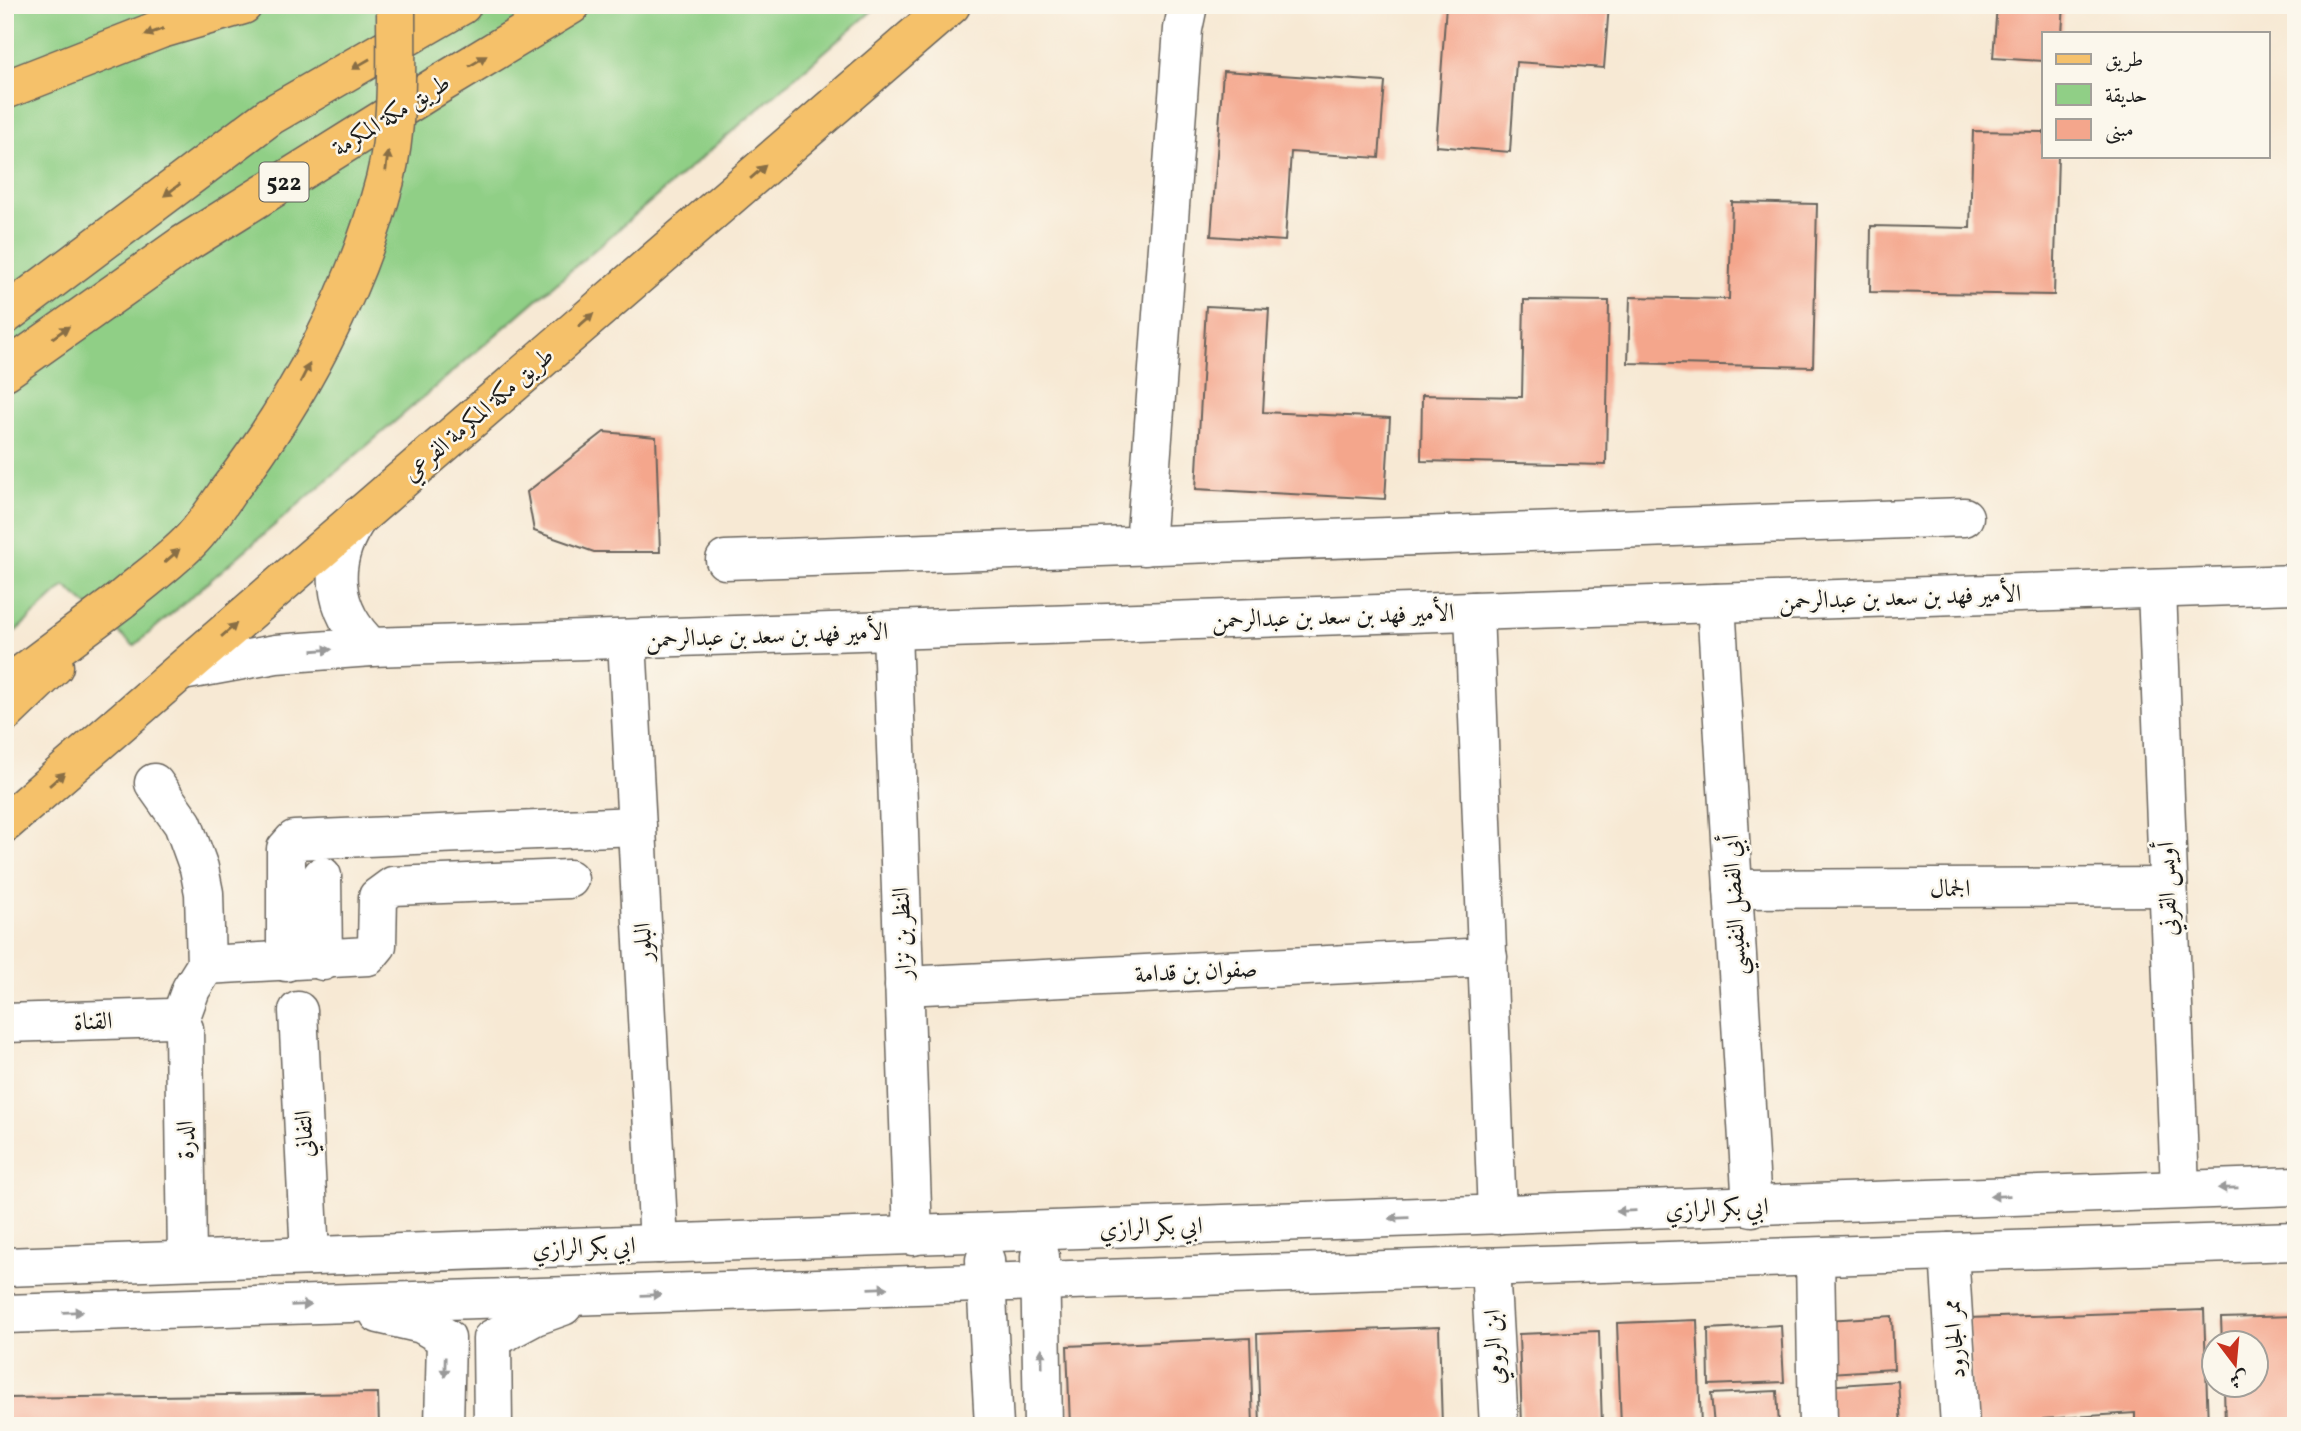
<svg xmlns="http://www.w3.org/2000/svg" width="2301" height="1431" font-family="Vollkorn,Amiri,serif">
<rect width="100%" height="100%" fill="#fbf7ec"/>
<filter id="ink" filterUnits="userSpaceOnUse"><feTurbulence type="fractalNoise" baseFrequency=".0143" numOctaves="2"/><feDisplacementMap in="SourceGraphic" scale="14" xChannelSelector="R" yChannelSelector="G"/><feConvolveMatrix kernelMatrix="1 2 1 2 8 2 1 2 1" color-interpolation-filters="sRGB"/></filter>
<filter id="wash" filterUnits="userSpaceOnUse"><feTurbulence type="fractalNoise" baseFrequency=".00686" numOctaves="4" result="noise"/><feDisplacementMap in="SourceGraphic" scale="28" xChannelSelector="R" yChannelSelector="G"/><feGaussianBlur stdDeviation="1.57" result="paint"/><feColorMatrix in="noise" values="0 0 0 0 0 0 0 0 0 0 0 0 0 0 0 0 0 1.4 0 .05"/><feComposite in="paint" operator="in"/></filter>
<g filter="url(#wash)">
<rect width="100%" height="100%" fill="#f7e9d4"/>
<!-- green -->
<path fill="#90cf86" stroke="#567651" stroke-width="2" d="M 5,5 L 879,5 L 134,646 L 65,586 L 5,641 Z"/>
<g id="blocks">
<!-- building -->
<g fill="#f4a68c">
<path d="M 1446,5 L 1609,5 L 1604,68 L 1516,62 L 1510,152 L 1436,146 Z"/>
<path d="M 1690,5 L 1738,5 L 1738,10 Z"/>
<path d="M 1997,5 L 2064,5 L 2062,33 L 2044,33 L 2044,61 L 1993,58 Z"/>
<path d="M 1223,71 L 1385,82 L 1379,158 L 1291,152 L 1285,241 L 1211,236 Z"/>
<path d="M 1973,131 L 2044,132 L 2044,156 L 2058,156 L 2054,295 L 1870,292 L 1871,226 L 1970,228 Z"/>
<path d="M 1732,202 L 1817,204 L 1813,367 L 1628,363 L 1630,297 L 1729,299 Z"/>
<path d="M 1524,300 L 1609,301 L 1606,465 L 1421,461 L 1422,395 L 1522,397 Z"/>
<path d="M 1206,306 L 1269,309 L 1263,412 L 1390,418 L 1385,499 L 1196,489 Z"/>
<path d="M 604,432 L 656,437 L 660,552 L 594,552 L 534,531 L 527,492 Z"/>
<path d="M 2204,1310 L 2208,1426 L 2135,1426 L 2135,1413 L 2043,1419 L 2042,1426 L 1972,1426 L 1969,1318 Z"/>
<path d="M 1892,1316 L 1894,1369 L 1829,1373 L 1827,1320 Z"/>
<path d="M 2296,1316 L 2296,1422 L 2225,1425 L 2224,1386 L 2256,1386 L 2256,1344 L 2222,1344 L 2221,1318 Z"/>
<path d="M 1697,1320 L 1701,1426 L 1621,1426 L 1617,1323 Z"/>
<path d="M 1781,1325 L 1784,1382 L 1709,1385 L 1708,1329 Z"/>
<path d="M 1439,1327 L 1442,1426 L 1260,1426 L 1257,1334 Z"/>
<path d="M 1599,1331 L 1602,1426 L 1522,1426 L 1519,1334 Z"/>
<path d="M 1250,1338 L 1253,1426 L 1070,1426 L 1067,1346 Z"/>
<path d="M 1898,1381 L 1901,1426 L 1828,1426 L 1825,1386 Z"/>
<path d="M 1777,1391 L 1779,1426 L 1714,1426 L 1711,1394 Z"/>
<path d="M 378,1393 L 379,1426 L 5,1426 L 5,1398 Z"/>
<path d="M 582,1420 L 582,1426 L 516,1426 L 516,1424 Z"/>
</g>
</g>
</g>
<g filter="url(#ink)">
<use href="#blocks" fill-opacity="0" stroke="#69645c" stroke-width="2"/>
<g fill="none" stroke-linecap="round" stroke-linejoin="round">
<!-- minor casing -->
<g stroke="#69645c" stroke-width="41">
<g id="minor">
<path d="M 359,516 C 327,561 331,610 371,647"/>
<path d="M 1145,546 L 1183,29 L 1188,5"/>
<path d="M 725,560 L 1964,517"/>
<path d="M 2157,589 L 2180,1189"/>
<path d="M 1716,603 L 1752,1207"/>
<path d="M 1474,611 L 1497,1215"/>
<path d="M 892,631 L 913,1236"/>
<path d="M 627,640 L 659,1244"/>
<path d="M 182,671 L 276,654 L 371,647 L 2296,584"/>
<path d="M 154,783 L 183,824 L 199,868 L 204,893 L 206,965 L 191,989 L 179,1022"/>
<path d="M 322,876 L 323,961"/>
<path d="M 1733,889 L 2167,887"/>
<path d="M 286,962 L 286,849 L 294,840 L 637,826"/>
<path d="M 206,965 L 368,956 L 377,945 L 378,897 L 393,886 L 569,879"/>
<path d="M 904,986 L 1488,957"/>
<path d="M 298,1011 L 310,1256"/>
<path d="M 179,1022 L 184,1029 L 187,1260"/>
<path d="M 5,1023 L 171,1018 L 179,1022"/>
<path d="M 1949,1252 L 1960,1426"/>
<path d="M 1040,1256 L 1043,1426"/>
<path d="M 1815,1257 L 1818,1426"/>
<path d="M 985,1260 L 994,1426"/>
<path d="M 5,1267 L 2296,1186"/>
<path d="M 1490,1267 L 1499,1426"/>
<path d="M 5,1314 L 2296,1241"/>
<path d="M 379,1314 L 422,1324 L 446,1338 L 444,1426"/>
<path d="M 493,1426 L 492,1339 L 535,1316 L 563,1306"/>
</g>
</g>
<!-- major casing -->
<g stroke="#69645c" stroke-width="41">
<g id="major">
<path d="M 5,713 L 54,666"/>
<path d="M 5,823 L 951,5"/>
</g>
</g>
<!-- highway casing -->
<g stroke="#69645c" stroke-width="41">
<g id="highway">
<path d="M 5,90 L 161,29 L 243,5"/>
<path d="M 5,315 L 270,116 L 462,5"/>
<path d="M 5,371 L 184,244 L 435,87 L 571,5"/>
<path d="M 5,687 L 121,600"/>
</g>
</g>
<!-- minor -->
<use href="#minor" stroke="#fff" stroke-width="38"/>
<!-- major -->
<use href="#major" stroke="#f5c16b" stroke-width="38"/>
<!-- highway -->
<use href="#highway" stroke="#f5c16b" stroke-width="38"/>
<!-- major-bridge casing -->
<g stroke="#69645c" stroke-width="41" stroke-linecap="butt">
<path id="major-bridge" d="M 121,600 C 144,580 172,561 193,538 C 206,524 217,507 228,491 C 298,400 356,292 385,180 C 399,124 396,62 396,5"/>
</g>
<!-- major-bridge -->
<use href="#major-bridge" stroke="#f5c16b" stroke-width="38"/>
</g>
<!-- one-way arrows -->
<defs><path id="oneway-solid" d="M-6-.8H1V-3.2L6.5 0L1 3.2V.8H-6Z" transform="scale(1.75)"/></defs>
<g fill="#886e44">
<use href="#oneway-solid" transform="translate(154 32) rotate(160)"/>
<use href="#oneway-solid" transform="translate(478 61) rotate(-31)"/>
<use href="#oneway-solid" transform="translate(361 64) rotate(150)"/>
<use href="#oneway-solid" transform="translate(387 161) rotate(-83)"/>
<use href="#oneway-solid" transform="translate(758 172) rotate(-41)"/>
<use href="#oneway-solid" transform="translate(172 190) rotate(143)"/>
<use href="#oneway-solid" transform="translate(586 320) rotate(-41)"/>
<use href="#oneway-solid" transform="translate(61 332) rotate(-35)"/>
<use href="#oneway-solid" transform="translate(305 373) rotate(-63)"/>
<use href="#oneway-solid" transform="translate(172 556) rotate(-41)"/>
<use href="#oneway-solid" transform="translate(229 630) rotate(-41)"/>
<use href="#oneway-solid" transform="translate(57 779) rotate(-41)"/>
</g>
<g fill="#999">
<use href="#oneway-solid" transform="translate(322 650) rotate(-4)"/>
<use href="#oneway-solid" transform="translate(2228 1188) rotate(179)"/>
<use href="#oneway-solid" transform="translate(2000 1196) rotate(178)"/>
<use href="#oneway-solid" transform="translate(1626 1211) rotate(178)"/>
<use href="#oneway-solid" transform="translate(1399 1218) rotate(178)"/>
<use href="#oneway-solid" transform="translate(878 1288) rotate(-2)"/>
<use href="#oneway-solid" transform="translate(651 1295) rotate(-2)"/>
<use href="#oneway-solid" transform="translate(301 1305) rotate(-2)"/>
<use href="#oneway-solid" transform="translate(73 1312) rotate(-2)"/>
<use href="#oneway-solid" transform="translate(1042 1358) rotate(-91)"/>
<use href="#oneway-solid" transform="translate(445 1367) rotate(91)"/>
</g>
</g>
<g text-anchor="middle" stroke-width="5" stroke-linejoin="round" paint-order="stroke">
<!-- shield labels -->
<rect fill="#fbf7ec" stroke="#5f5e5a" stroke-width="2" x="259.5" y="162.5" width="49" height="39" rx="5"/>
<g font-size="23" font-weight="bold" fill="#1c1c1c">
<text x="284" y="190">522</text>
</g>
<!-- street labels -->
<g font-size="24" fill="#1c1c1c" stroke="#fbf7ec">
<text transform="translate(391 115) rotate(-32)" y="8">طريق مكة المكرمة</text>
<text transform="translate(478 414) rotate(-41)" y="8">طريق مكة المكرمة الفرعي</text>
<text transform="translate(1900 597) rotate(-2)" y="8">الأمير فهد بن سعد بن عبدالرحمن</text>
<text transform="translate(1333 616) rotate(-2)" y="8">الأمير فهد بن سعد بن عبدالرحمن</text>
<text transform="translate(767 635) rotate(-2)" y="8">الأمير فهد بن سعد بن عبدالرحمن</text>
<text x="1950" y="896">الجمال</text>
<text transform="translate(2167 889) rotate(-92)" y="8">أويس القرني</text>
<text transform="translate(1734 905) rotate(-93)" y="8">أبي الفضل النفيسي</text>
<text transform="translate(902 933) rotate(-92)" y="8">النظر بن نزار</text>
<text transform="translate(643 942) rotate(-93)" y="8">البلور</text>
<text transform="translate(1196 971) rotate(-3)" y="8">صفوان بن قدامة</text>
<text transform="translate(93 1021) rotate(-2)" y="8">القناة</text>
<text transform="translate(304 1134) rotate(-93)" y="8">التفاني</text>
<text transform="translate(185 1140) rotate(-91)" y="8">الدرة</text>
<text transform="translate(1717 1208) rotate(-2)" y="8">ابي بكر الرازي</text>
<text transform="translate(1151 1227) rotate(-2)" y="8">ابي بكر الرازي</text>
<text transform="translate(584 1247) rotate(-2)" y="8">ابي بكر الرازي</text>
<text transform="translate(1954 1339) rotate(-94)" y="8">ممر الجارود</text>
<text transform="translate(1494 1347) rotate(-93)" y="8">ابن الرومي</text>
</g>
</g>
<!-- margin -->
<rect width="2301" height="1431" fill="none" stroke="#fbf7ec" stroke-width="28"/>
<!-- legend -->
<rect x="2042" y="32" width="228" height="126" fill="#fbf7ec" stroke="#a29f99" stroke-width="2"/>
<rect x="2056" y="54" width="35" height="10" fill="#f5c16b" stroke="#a29f99" stroke-width="2"/>
<text x="2105" y="66" font-size="21" fill="#1c1c1c">طريق</text>
<rect x="2056" y="84" width="35" height="21" fill="#90cf86" stroke="#a29f99" stroke-width="2"/>
<text x="2105" y="102" font-size="21" fill="#1c1c1c">حديقة</text>
<rect x="2056" y="119" width="35" height="21" fill="#f4a68c" stroke="#a29f99" stroke-width="2"/>
<text x="2105" y="136" font-size="21" fill="#1c1c1c">مبنى</text>
<!-- north arrow -->
<g transform="translate(2235 1364) rotate(164)"><circle r="33" fill="#fbf7ec" stroke="#a29f99" stroke-width="2"/>
<path d="M0-5L12 26L0 18L-12 26Z" fill="#c8321e"/>
<text y="-10" font-size="19" font-weight="bold" text-anchor="middle" fill="#1c1c1c">ش</text>
</g>
</svg>
